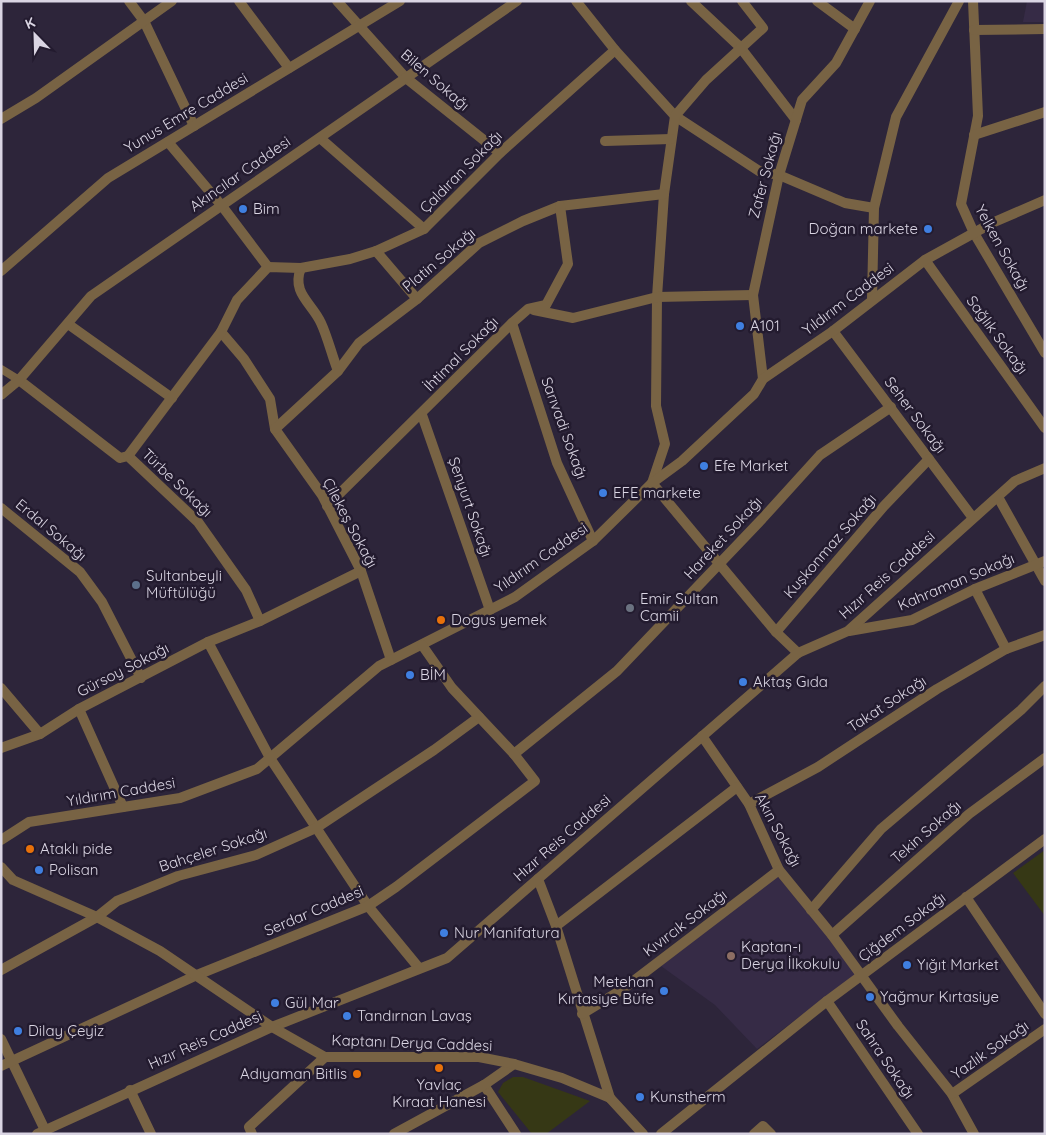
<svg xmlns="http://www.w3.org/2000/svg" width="1046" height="1135" font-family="Quicksand,sans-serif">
<rect width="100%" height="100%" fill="#2d253a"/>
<!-- built -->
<g fill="#362b46">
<path d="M 1027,1 L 1045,1 L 1045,22 L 1023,22 Z"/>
<path d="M 777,876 L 822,926 L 857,973 L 757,1049 L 715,1005 L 661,966 Z"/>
</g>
<!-- green -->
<g fill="#363815">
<path d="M 1045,850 L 1045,916 L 1013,873 Z"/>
<path d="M 513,1077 L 523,1077 L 590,1101 L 546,1134 L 532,1134 L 498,1092 L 503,1083 Z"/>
</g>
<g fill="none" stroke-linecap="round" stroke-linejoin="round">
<!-- service -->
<path stroke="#786344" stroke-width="8" d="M 1,369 L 19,380"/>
<!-- minor -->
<g stroke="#786344" stroke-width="10">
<path d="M 129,1 L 144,21 L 194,126"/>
<path d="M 239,1 L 289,68"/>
<path d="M 337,1 L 406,78 L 500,153"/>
<path d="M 576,1 L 615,50 L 675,116 L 759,171 L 779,175 L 845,203 L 874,208"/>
<path d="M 691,1 L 740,47 L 796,120"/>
<path d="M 742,1 L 763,28 L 706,80 L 675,116 L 664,194 L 657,297 L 656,406 L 665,444 L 652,483 L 776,632"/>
<path d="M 817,1 L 855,29"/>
<path d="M 973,1 L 978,116 L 961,204 L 974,233 L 1045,353"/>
<path d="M 974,30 L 1045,29"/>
<path d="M 1,119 L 36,98 L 172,1"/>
<path d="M 974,135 L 1045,112"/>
<path d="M 320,138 L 424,229"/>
<path d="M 605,141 L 671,139"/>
<path d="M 168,142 L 222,206 L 268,267"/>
<path d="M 376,251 L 417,299"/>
<path d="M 925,260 L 1045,428"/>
<path d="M 301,268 C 291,293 312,303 321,323 C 328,338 332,356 338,371"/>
<path d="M 1,271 L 108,178 L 400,1"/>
<path d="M 872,299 L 874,208 L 896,117 L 959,1"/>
<path d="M 534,310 L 573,318 L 657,297 L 753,295"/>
<path d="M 512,323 L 557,463 L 593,541"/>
<path d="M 68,324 L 172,398"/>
<path d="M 833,331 L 973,518"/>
<path d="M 221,332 L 244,359 L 270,399 L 275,429 L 322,495 L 361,571 L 391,660"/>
<path d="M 763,379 L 753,295 L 779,175 L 802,100 L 836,63 L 870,1"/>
<path d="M 19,380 L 120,458 L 128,456 L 198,522 L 246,590 L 260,621"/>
<path d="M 1,395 L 19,380 L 91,296 L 517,1"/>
<path d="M 422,415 L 490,610"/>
<path d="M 275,429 L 338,371 L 359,343 L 417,299 L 479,243 L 523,221 L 560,206 L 664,194"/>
<path d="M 128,456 L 221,332 L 237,300 L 268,267 L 301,268 L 350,259 L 376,251 L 424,229 L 500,153 L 615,50"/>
<path d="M 998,497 L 1045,581"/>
<path d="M 327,506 L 512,323 L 528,309 L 546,305 L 568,264 L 560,206"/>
<path d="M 1,508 L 80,572 L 102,602 L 141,678"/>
<path d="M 975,589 L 1006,649"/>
<path d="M 849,631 L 912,620 L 975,589 L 1045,561"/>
<path d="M 208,642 L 270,758 L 368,906 L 419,968"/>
<path d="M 798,653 L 776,632 L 884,506 L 929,459"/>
<path d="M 1,688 L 40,734"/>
<path d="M 79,709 L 123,807"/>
<path d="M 702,736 L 749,804 L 779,870 L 832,935 L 898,1026 L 952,1094 L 974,1134"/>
<path d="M 1,748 L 40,734 L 79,709 L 208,642 L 260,621 L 361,571"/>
<path d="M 514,754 L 617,671 L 762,519 L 820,455 L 891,407"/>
<path d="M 749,804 L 818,767 L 937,689 L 1006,649 L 1045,635"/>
<path d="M 1,840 L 29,822 L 180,798 L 257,769 L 379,666 L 515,597 L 593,541 L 652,483 L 682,461 L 754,394 L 763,379 L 833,331 L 925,260 L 992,223 L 1045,200"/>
<path d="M 538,879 L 556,926 L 610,1098"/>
<path d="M 966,897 L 1045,1014"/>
<path d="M 811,910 L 881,829 L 1021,710 L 1045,686"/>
<path d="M 556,926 L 737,787"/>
<path d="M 832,935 L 969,814 L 1045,758"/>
<path d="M 1,970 L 97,917 L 117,901 L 178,876 L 256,855 L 316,828 L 434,750 L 479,717"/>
<path d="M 827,1001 L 918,1134"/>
<path d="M 582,1014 L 623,989 L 779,870"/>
<path d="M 1,1039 L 45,1130"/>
<path d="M 1,1066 L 197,975 L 368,906 L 396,887 L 535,781 L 514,754 L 452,688 L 422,645"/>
<path d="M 484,1085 L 516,1134"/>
<path d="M 130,1090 L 151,1134"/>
<path d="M 952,1094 L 1045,1029"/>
<path d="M 37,1134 L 272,1027 L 447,958 L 798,653 L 848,631 L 1015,481 L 1045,468"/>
<path d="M 252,1134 L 249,1127 L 325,1057"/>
<path d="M 394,1134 L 484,1085 L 514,1064"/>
<path d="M 661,1134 L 827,1001 L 1045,839"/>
<path d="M 754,1134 L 763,1126 L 771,1134"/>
</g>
<!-- tertiary -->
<path stroke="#786344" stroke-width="10" d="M 1,867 L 13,880 L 97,917 L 160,951 L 272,1027 L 325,1057 L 479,1057 L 514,1064 L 562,1078 L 610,1098 L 643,1134"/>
</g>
<!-- markers -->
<g fill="#3f7fe0" stroke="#231b2f" stroke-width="2">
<circle cx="243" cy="209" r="5"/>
<circle cx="928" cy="229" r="5"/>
<circle cx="740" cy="326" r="5"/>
<circle cx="704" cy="466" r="5"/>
<circle cx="603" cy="493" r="5"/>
<circle cx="410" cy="675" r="5"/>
<circle cx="743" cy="682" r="5"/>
<circle cx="39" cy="870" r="5"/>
<circle cx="444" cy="933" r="5"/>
<circle cx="907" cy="965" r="5"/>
<circle cx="664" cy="991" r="5"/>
<circle cx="870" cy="997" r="5"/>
<circle cx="275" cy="1003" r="5"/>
<circle cx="347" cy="1016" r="5"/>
<circle cx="18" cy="1031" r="5"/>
<circle cx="640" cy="1097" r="5"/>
</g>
<circle fill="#5c6f8a" stroke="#231b2f" stroke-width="2" cx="136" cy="585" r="5"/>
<circle fill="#6b7280" stroke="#231b2f" stroke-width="2" cx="630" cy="608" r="5"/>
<g fill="#e8710a" stroke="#231b2f" stroke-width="2">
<circle cx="441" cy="620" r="5"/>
<circle cx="30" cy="849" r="5"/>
<circle cx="439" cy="1068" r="5"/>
<circle cx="357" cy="1074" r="5"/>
</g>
<circle fill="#8d6e63" stroke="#231b2f" stroke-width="2" cx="731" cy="956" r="5"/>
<g text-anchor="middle" stroke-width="5" stroke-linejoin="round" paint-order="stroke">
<!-- street labels -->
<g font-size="15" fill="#dad5e3" stroke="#231b2f">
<text transform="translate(435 80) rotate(41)" y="5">Bilen Sokağı</text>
<text transform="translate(186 113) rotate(-31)" y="5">Yunus Emre Caddesi</text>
<text transform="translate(461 172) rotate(-45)" y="5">Çaldıran Sokağı</text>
<text transform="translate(240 174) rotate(-35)" y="5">Akıncılar Caddesi</text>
<text transform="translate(765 175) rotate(-75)" y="5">Zafer Sokağı</text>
<text transform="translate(1002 248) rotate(61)" y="5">Yelken Sokağı</text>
<text transform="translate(439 260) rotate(-40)" y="5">Platin Sokağı</text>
<text transform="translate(848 299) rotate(-37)" y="5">Yıldırım Caddesi</text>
<text transform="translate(997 335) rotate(54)" y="5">Sağlık Sokağı</text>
<text transform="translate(461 354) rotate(-45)" y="5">İhtimal Sokağı</text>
<text transform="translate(915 415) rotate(53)" y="5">Seher Sokağı</text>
<text transform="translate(564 428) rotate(70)" y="5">Sarıvadi Sokağı</text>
<text transform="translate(177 483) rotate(44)" y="5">Türbe Sokağı</text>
<text transform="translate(470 507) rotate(71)" y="5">Şenyurt Sokağı</text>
<text transform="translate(350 523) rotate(62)" y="5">Çilekeş Sokağı</text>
<text transform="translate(51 530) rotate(40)" y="5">Erdal Sokağı</text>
<text transform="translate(723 538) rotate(-47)" y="5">Hareket Sokağı</text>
<text transform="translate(830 546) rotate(-49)" y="5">Kuşkonmaz Sokağı</text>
<text transform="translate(541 558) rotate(-35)" y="5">Yıldırım Caddesi</text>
<text transform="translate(887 575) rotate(-42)" y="5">Hızır Reis Caddesi</text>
<text transform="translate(956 582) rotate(-23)" y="5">Kahraman Sokağı</text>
<text transform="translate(123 670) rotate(-27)" y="5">Gürsoy Sokağı</text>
<text transform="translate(887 704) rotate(-33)" y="5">Takat Sokağı</text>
<text transform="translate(121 792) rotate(-10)" y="5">Yıldırım Caddesi</text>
<text transform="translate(778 830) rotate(62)" y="5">Akın Sokağı</text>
<text transform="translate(926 832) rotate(-41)" y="5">Tekin Sokağı</text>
<text transform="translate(562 838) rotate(-41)" y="5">Hızır Reis Caddesi</text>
<text transform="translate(213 850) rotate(-18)" y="5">Bahçeler Sokağı</text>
<text transform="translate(314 911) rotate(-23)" y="5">Serdar Caddesi</text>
<text transform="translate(685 923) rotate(-37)" y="5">Kıvırcık Sokağı</text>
<text transform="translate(902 927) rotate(-37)" y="5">Çiğdem Sokağı</text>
<text transform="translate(205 1040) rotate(-24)" y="5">Hızır Reis Caddesi</text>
<text transform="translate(412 1043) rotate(2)" y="5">Kaptanı Derya Caddesi</text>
<text transform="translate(990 1050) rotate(-35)" y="5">Yazlık Sokağı</text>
<text transform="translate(885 1059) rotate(56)" y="5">Sahra Sokağı</text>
</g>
<!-- poi labels -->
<g font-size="15" fill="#dad5e3" stroke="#231b2f" text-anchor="start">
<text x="253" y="214">Bim</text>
<text x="918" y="234" text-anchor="end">Doğan markete</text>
<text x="750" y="331">A101</text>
<text x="714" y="471">Efe Market</text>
<text x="613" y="498">EFE markete</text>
<text x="146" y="581">Sultanbeyli<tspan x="146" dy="17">Müftülüğü</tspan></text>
<text x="640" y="604">Emir Sultan<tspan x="640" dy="17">Camii</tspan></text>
<text x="451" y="625">Dogus yemek</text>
<text x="420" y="680">BİM</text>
<text x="753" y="687">Aktaş Gıda</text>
<text x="40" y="854">Ataklı pide</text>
<text x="49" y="875">Polisan</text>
<text x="454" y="938">Nur Manifatura</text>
<text x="741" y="952">Kaptan-ı<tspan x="741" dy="17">Derya İlkokulu</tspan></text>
<text x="917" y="970">Yığıt Market</text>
<text x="654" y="987" text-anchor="end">Metehan<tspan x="654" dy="17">Kırtasiye Büfe</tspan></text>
<text x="880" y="1002">Yağmur Kırtasiye</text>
<text x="285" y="1008">Gül Mar</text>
<text x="357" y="1021">Tandırnan Lavaş</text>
<text x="28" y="1036">Dilay Çeyiz</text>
<text x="347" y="1079" text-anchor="end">Adıyaman Bitlis</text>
<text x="439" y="1090" text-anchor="middle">Yavlaç<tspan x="439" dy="17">Kıraat Hanesi</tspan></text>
<text x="650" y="1102">Kunstherm</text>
</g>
</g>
<!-- border -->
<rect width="1046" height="1135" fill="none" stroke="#dad5e3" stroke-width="5"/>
<!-- north arrow -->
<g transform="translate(35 35) rotate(337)" stroke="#231b2f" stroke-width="4" paint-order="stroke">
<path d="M0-4L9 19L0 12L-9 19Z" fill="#dad5e3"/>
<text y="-8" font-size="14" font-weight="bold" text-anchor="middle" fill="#dad5e3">K</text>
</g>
</svg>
